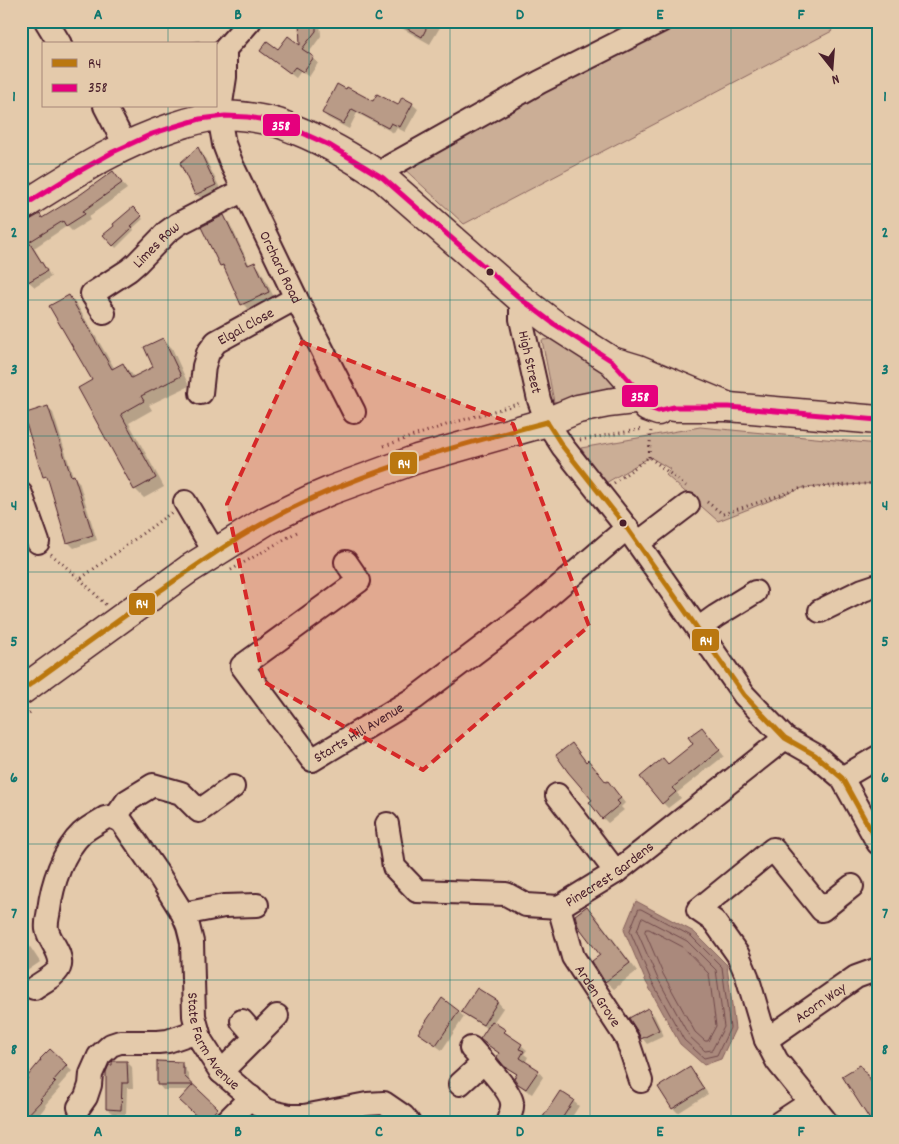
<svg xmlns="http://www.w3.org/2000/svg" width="899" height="1144" font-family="Dekko,sans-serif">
<rect width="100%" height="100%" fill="#e4caab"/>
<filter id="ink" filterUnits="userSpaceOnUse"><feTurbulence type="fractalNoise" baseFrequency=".02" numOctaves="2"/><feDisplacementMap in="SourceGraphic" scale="10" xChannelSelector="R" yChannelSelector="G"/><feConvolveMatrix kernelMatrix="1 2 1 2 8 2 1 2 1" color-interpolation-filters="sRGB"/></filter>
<g filter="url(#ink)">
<!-- green -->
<g fill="#cbae96" stroke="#8a6660">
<path d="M 678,21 L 826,21 L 832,31 L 464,224 L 400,165 L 406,160 Z"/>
<path d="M 555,339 L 623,384 L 621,393 L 554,402 L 542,340 Z"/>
<path d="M 700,427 L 878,444 L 878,483 L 802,488 L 718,521 L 666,475 L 670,469 L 650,457 L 604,484 L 581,448 Z"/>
</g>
<!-- water -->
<path fill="#aa897b" stroke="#845f5b" d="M 636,901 L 694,932 L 727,965 L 735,1029 L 721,1059 L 704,1065 L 680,1044 L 646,982 L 624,930 Z"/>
<!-- shadow -->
<g fill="#0003">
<path d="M 300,21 L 320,21 L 321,36 L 308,54 L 318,63 L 309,77 L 301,71 L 296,78 L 267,56 L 262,51 L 301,47 Z"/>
<path d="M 389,21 L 439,21 L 442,24 L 430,44 Z"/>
<path d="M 199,40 L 202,44 L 185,44 L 185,43 Z"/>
<path d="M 403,99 L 412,104 L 418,109 L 405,132 L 397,128 L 394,133 L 357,113 L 349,129 L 328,118 L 323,113 L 374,102 L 398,106 Z"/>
<path d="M 198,149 L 203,154 L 221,190 L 202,199 L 196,194 Z"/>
<path d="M 113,172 L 127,189 L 88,217 L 90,220 L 72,231 L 67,226 L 34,248 L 51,277 L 35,287 L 29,282 L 24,272 L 21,273 L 21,226 L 39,215 L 43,219 L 82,195 Z"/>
<path d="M 133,208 L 143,219 L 133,228 L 134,230 L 116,248 L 105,235 Z"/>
<path d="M 223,217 L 229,222 L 250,266 L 255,264 L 260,269 L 274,297 L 248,309 L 243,304 L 227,271 L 221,266 Z"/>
<path d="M 68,296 L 77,305 L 115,369 L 123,365 L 132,374 L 134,378 L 155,368 L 163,339 L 172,348 L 189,386 L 149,405 L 152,410 L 129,423 L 164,487 L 144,498 L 135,489 L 94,380 Z"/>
<path d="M 48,408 L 53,413 L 73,476 L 79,482 L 97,540 L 74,548 L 68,542 L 49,481 L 45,476 Z"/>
<path d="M 707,734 L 724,756 L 677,793 L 681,798 L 668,808 L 663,803 L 668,765 Z"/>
<path d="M 572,744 L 587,762 L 606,784 L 613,788 L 625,803 L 621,807 L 624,810 L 608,823 L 603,818 L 594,800 Z"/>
<path d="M 587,907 L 595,915 L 637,971 L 614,989 L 606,982 L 593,962 L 601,956 Z"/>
<path d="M 21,933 L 40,962 L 27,971 L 21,965 Z"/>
<path d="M 477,989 L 498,1002 L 503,1008 L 493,1023 L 502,1038 L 506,1032 L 510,1036 L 509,1037 L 521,1045 L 527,1050 L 524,1054 L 528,1057 L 525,1063 L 538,1071 L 543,1077 L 532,1094 L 524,1089 L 518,1083 L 518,1075 L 511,1071 L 505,1065 L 500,1054 L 492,1049 L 482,1038 L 488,1029 L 468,1017 L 463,1012 Z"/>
<path d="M 442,1000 L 459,1012 L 464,1017 L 442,1050 L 425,1038 L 420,1033 Z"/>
<path d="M 648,1010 L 654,1015 L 664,1036 L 647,1044 L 642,1038 Z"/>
<path d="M 50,1051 L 72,1071 L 58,1087 L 60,1088 L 45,1105 L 46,1106 L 38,1116 L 47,1123 L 36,1123 L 34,1119 L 31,1123 L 21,1123 L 21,1088 Z"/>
<path d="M 127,1062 L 132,1067 L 133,1088 L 127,1088 L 126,1114 L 113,1114 L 107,1109 Z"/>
<path d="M 181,1063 L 186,1068 L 186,1071 L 189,1074 L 189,1082 L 222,1114 L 214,1123 L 204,1123 L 190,1090 L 163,1090 L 158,1084 Z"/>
<path d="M 860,1066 L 866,1072 L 878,1090 L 878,1123 Z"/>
<path d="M 690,1068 L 695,1074 L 708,1094 L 678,1113 L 673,1108 Z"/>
<path d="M 573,1101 L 579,1106 L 568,1123 L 538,1123 L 545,1113 L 546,1114 Z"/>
<path d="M 481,1117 L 490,1123 L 477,1123 Z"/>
</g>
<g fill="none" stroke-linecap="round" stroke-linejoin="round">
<!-- shore -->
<g stroke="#70494b" stroke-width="1">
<path d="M 639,909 L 641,909 L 691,936 L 722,967 L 730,1028 L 717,1055 L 704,1058 L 684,1040 L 651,980 L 630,931 Z"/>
<path d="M 643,918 L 687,941 L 716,970 L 724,1027 L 712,1050 L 705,1051 L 689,1036 L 657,977 L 637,931 L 641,919 Z"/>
<path d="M 646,929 L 649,929 L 683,947 L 709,974 L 716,1026 L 708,1041 L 705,1041 L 695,1032 L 663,974 L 645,932 Z"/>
</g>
</g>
<!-- building -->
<g fill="#b99b87" stroke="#4a1f2b">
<path d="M 299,21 L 316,21 L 316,31 L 302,49 L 314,57 L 303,72 L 295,67 L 290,73 L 260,51 L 267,41 L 278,49 L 288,36 L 300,45 Z"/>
<path d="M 394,21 L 430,21 L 422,37 Z"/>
<path d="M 337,84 L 346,89 L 347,87 L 373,101 L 377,94 L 398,105 L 402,97 L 413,103 L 400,127 L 391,123 L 388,128 L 352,109 L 343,124 L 322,113 Z"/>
<path d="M 198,147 L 216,185 L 195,195 L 180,163 Z"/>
<path d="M 113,171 L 122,183 L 83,211 L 85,214 L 66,226 L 63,221 L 29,242 L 47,271 L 28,282 L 21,270 L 21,225 L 40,214 L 42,218 L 81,194 Z"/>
<path d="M 133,207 L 142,216 L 131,226 L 133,227 L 113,246 L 103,235 L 114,226 L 113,224 Z"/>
<path d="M 224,215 L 248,265 L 255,262 L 269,292 L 241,305 L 223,265 L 220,266 L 201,227 Z"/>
<path d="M 69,295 L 112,369 L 123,363 L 131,378 L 153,367 L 144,347 L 163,338 L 181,376 L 141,396 L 144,401 L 121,414 L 156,478 L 134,490 L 78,388 L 92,380 L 49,306 Z"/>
<path d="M 48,406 L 71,476 L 74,475 L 93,535 L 67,543 L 47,476 L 43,477 L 23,414 Z"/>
<path d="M 702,727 L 720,750 L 672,788 L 676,792 L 662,804 L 640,777 L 663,758 L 668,764 L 693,744 L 688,737 Z"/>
<path d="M 572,743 L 586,762 L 588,760 L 606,782 L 608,781 L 621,798 L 617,801 L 620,804 L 602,819 L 589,802 L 592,800 L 568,772 L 556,755 Z"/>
<path d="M 587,906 L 630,963 L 605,982 L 592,961 L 600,955 L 578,926 L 575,915 Z"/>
<path d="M 477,988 L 498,1001 L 483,1025 L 461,1012 Z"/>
<path d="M 442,998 L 459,1011 L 436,1045 L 418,1033 Z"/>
<path d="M 648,1008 L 659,1030 L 641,1039 L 638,1032 L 629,1018 Z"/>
<path d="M 492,1021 L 506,1030 L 504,1032 L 522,1044 L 519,1049 L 524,1051 L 520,1058 L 539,1070 L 526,1089 L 518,1084 L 514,1078 L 517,1074 L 504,1066 L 497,1057 L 499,1053 L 485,1043 L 480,1039 Z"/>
<path d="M 50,1049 L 67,1065 L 53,1081 L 56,1082 L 40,1099 L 42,1100 L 21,1122 L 21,1086 L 28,1078 L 27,1077 L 41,1060 L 40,1059 Z"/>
<path d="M 113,1061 L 127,1061 L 128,1083 L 122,1083 L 121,1110 L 106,1109 L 106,1072 L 109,1065 L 112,1065 L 112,1062 Z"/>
<path d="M 157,1061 L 182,1062 L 182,1067 L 184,1067 L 184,1076 L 218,1108 L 204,1123 L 179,1100 L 193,1085 L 157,1085 Z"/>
<path d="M 860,1065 L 878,1092 L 878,1123 L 872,1123 L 842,1076 Z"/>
<path d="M 690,1067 L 704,1089 L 672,1109 L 658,1087 Z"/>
<path d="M 560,1091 L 574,1100 L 559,1123 L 539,1123 Z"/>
</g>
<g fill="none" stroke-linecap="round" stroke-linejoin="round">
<!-- minor casing -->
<g stroke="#4a1f2b" stroke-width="26">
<g id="minor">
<path d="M 46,21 L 60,44"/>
<path id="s1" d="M 250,21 L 225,49 L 225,77 L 219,116 L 224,144 L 232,165 L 296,298 L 354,412"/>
<path d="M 105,106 L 125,145"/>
<path d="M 383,178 L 390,166 L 540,82 L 661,21"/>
<path id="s2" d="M 521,299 L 521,319 L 539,400 L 547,422 L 563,447 L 627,528 L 744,695 L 785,738 L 815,755 L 842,778 L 878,843"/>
<path id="s3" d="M 104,313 L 92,294 L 129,270 L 137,263 L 167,232 L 178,224 L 244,190"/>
<path id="s4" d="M 201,393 L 204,366 L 208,353 L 216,342 L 296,298"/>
<path d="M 21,494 L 38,542"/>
<path d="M 185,502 L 215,553"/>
<path d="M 638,543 L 688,505"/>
<path id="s5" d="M 346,562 L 359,581 L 242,666 L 312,760 L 415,698 L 534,608 L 627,528"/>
<path d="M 820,611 L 863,590 L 878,585"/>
<path d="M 698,629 L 716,616 L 755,592"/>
<path d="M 842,778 L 878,757"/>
<path d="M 557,795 L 616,872"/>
<path d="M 115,818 L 127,801 L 153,785 L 181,793 L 199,811 L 233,787"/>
<path id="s6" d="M 387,824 L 394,867 L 417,891 L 506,894 L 526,905 L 559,907 L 616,872 L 785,738"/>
<path id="s7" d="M 559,907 L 573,957 L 627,1039 L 641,1081"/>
<path d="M 183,914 L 224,906 L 257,905"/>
<path id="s8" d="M 34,988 C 42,982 58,975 60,965 C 62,952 49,941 47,929 C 46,923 48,916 49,910 C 52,884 63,851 82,833 C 89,827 97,823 105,818 C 112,816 116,818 122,822 L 158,874 L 183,914 L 188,926 L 192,942 L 194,1016 L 201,1041 L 221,1072 L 264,1109 L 276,1113 L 290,1116 L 304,1116 L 367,1104 L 384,1103 L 403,1116 L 409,1123"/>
<path d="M 242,1021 L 256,1037"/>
<path id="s9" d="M 766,1040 L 856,977 L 878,969"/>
<path d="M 471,1048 C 481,1059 511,1091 512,1103 C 513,1110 509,1117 507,1123"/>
<path d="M 221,1072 L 277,1016"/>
<path d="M 460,1084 L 483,1063"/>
<path d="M 79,1107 L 86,1097 L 90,1085 L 91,1074 L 99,1056 L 111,1045 L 120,1042 L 158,1042 L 168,1041 L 197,1031"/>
<path d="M 225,1123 L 251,1097"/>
<path d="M 779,1123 L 811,1102"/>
<path d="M 827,1123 L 777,1061 L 766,1040 L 747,976 L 738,955 L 714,921 L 698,910 L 773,849 L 822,910 L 852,886"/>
</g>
</g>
<!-- major casing -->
<g stroke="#4a1f2b" stroke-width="31">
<g id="major">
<path d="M 21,207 C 71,176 117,145 173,127 C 188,122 202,118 217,116 C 237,114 259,118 278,123 C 284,125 290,128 296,130 C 326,142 355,159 383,178 L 521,299 L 554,324 L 612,361 L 634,386 L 647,407 L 658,411"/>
<path d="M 615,362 L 638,369 L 729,407"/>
</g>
</g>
<!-- highway casing -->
<g stroke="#4a1f2b" stroke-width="31">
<path id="highway" d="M 21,691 L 189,569 L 266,521 L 311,499 L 332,490 L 417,459 L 547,422 L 578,409 L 608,403 L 642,399 L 674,407 L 729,407 L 878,420"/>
</g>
<!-- path -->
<g stroke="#4a1f2b" stroke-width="3" stroke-dasharray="1 4" stroke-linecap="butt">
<path d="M 580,440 L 643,429"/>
<path d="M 384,446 L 449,424 L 521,403"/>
<path d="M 649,457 L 651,430"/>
<path d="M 614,483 L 649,457 L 686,486"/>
<path d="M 707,502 L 723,514 L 802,488 L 878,483"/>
<path d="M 51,554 L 80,579 L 172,512"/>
<path d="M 231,570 L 297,532"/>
<path d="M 80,579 L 106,605"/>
<path d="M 21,719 L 32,711"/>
</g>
<!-- minor -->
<use href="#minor" stroke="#e4caab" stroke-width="22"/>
<!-- major -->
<use href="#major" stroke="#e4caab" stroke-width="28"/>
<!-- highway -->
<use href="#highway" stroke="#e4caab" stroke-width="28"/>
<!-- bus-1 casing -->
<g stroke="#e4caab" stroke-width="9">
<g id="bus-1">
<path d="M 547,422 L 563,447 L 627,528 L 744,695 L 785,738 L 815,755 L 842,778 L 878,843"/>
<path d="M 21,691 C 62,661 103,632 144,602 C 191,569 238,535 290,509 C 371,468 460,445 547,422"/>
</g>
</g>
<!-- bus-2 casing -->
<g stroke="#e4caab" stroke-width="9">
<path id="bus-2" d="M 21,207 L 76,173 L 113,152 L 152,134 L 173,127 L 200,119 L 225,116 L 248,117 L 271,121 L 296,130 L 329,145 L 383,178 L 521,299 L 554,324 L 612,361 L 634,386 L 647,407 L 658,411 L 674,407 L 729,407 L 878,420"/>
</g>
<!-- bus-1 -->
<use href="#bus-1" stroke="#ba770f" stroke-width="5"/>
<!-- bus-2 -->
<use href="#bus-2" stroke="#e5007d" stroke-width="5"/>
</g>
</g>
<!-- marked area -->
<path fill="#d62828" fill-opacity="0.2" stroke="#d62828" stroke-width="4" stroke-dasharray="10 6" stroke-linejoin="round" d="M 302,342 L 513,424 L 589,626 L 423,770 L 264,682 L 227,504 Z"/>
<!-- grid -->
<path fill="none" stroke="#0f766e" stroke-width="1" stroke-opacity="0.55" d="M 168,21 L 168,44M 309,21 L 309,1123M 450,21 L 450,1123M 590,21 L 590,1123M 731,21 L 731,1123M 168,106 L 168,1123M 21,164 L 878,164M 21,300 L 878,300M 21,436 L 878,436M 21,572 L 878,572M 21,708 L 878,708M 21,844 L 878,844M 21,980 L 878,980"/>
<!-- markers -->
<g fill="#4a1f2b" stroke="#e4caab" stroke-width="2">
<circle cx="490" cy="272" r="4.5"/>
<circle cx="623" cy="523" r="4.5"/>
</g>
<g text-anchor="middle" stroke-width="5" stroke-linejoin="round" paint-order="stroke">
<!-- street labels -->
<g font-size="15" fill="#4a1f2b" stroke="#e4caab">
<text dy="5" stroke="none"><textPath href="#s3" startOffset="104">Limes Row</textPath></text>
<text dy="5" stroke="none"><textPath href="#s1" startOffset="269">Orchard Road</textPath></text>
<text dy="5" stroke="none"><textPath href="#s4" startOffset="88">Elgal Close</textPath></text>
<text dy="5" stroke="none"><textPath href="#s2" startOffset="64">High Street</textPath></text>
<text dy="5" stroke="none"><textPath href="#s5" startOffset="339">Starts Hill Avenue</textPath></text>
<text dy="5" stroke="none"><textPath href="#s6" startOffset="282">Pinecrest Gardens</textPath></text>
<text dy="5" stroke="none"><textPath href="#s7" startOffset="98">Arden Grove</textPath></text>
<text dy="5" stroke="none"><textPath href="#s9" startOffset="66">Acorn Way</textPath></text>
<text dy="5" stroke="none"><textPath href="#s8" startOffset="469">State Farm Avenue</textPath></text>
</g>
</g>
<g stroke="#e4caab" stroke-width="2">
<rect x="262" y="113" width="39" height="24" rx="5" fill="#e5007d"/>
<rect x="621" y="384" width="38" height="24" rx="5" fill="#e5007d"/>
<rect x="389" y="451" width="29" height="24" rx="5" fill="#ba770f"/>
<rect x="128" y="592" width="28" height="24" rx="5" fill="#ba770f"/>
<rect x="691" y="628" width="29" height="24" rx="5" fill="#ba770f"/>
</g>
<g font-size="14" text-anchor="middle" font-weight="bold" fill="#fff">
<text x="281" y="130">358</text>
<text x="640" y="401">358</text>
<text x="404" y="468">R4</text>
<text x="142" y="608">R4</text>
<text x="706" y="645">R4</text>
</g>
<!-- margin -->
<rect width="899" height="1144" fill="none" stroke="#e4caab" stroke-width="55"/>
<!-- legend -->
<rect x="42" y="42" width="175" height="65" fill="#e4caab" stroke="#a68678"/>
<rect x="52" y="59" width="25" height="8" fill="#ba770f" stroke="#a68678"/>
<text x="88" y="68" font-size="15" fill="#4a1f2b">R4</text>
<rect x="52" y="84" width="25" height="8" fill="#e5007d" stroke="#a68678"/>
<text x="88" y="92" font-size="15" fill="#4a1f2b">358</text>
<!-- north arrow -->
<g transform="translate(832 68) rotate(163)" stroke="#e4caab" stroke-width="4" paint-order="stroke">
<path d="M0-4L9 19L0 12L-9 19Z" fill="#4a1f2b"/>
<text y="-8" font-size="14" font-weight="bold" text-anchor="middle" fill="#4a1f2b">N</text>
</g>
<rect x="28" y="28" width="844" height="1088" fill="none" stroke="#0f766e" stroke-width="2"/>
<g font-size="16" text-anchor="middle" font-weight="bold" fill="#0f766e">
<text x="98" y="19">A</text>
<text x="238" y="19">B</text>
<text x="379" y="19">C</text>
<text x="520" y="19">D</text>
<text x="660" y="19">E</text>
<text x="801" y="19">F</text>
<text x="14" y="101">1</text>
<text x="885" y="101">1</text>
<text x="14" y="237">2</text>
<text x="885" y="237">2</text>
<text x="14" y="374">3</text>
<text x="885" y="374">3</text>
<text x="14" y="510">4</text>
<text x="885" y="510">4</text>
<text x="14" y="646">5</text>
<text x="885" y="646">5</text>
<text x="14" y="782">6</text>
<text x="885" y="782">6</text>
<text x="14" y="918">7</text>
<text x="885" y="918">7</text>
<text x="14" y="1054">8</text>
<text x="885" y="1054">8</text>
<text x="98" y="1136">A</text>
<text x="238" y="1136">B</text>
<text x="379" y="1136">C</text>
<text x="520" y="1136">D</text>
<text x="660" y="1136">E</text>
<text x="801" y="1136">F</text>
</g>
</svg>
